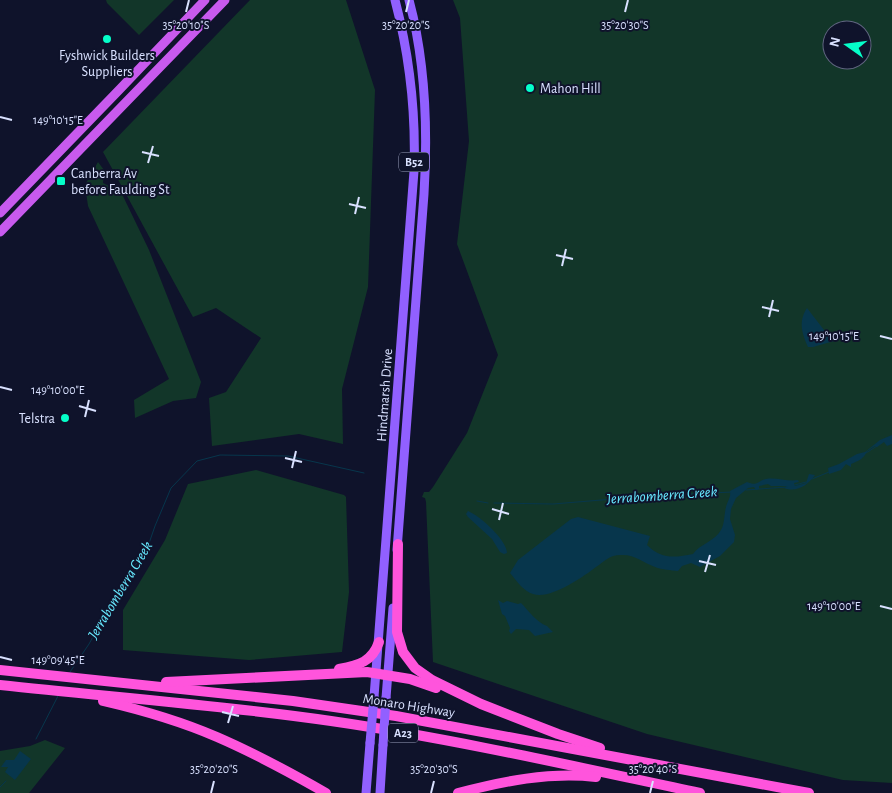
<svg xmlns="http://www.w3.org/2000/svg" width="892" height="793" font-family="'Alegreya Sans',sans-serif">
<rect width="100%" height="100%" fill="#0f132b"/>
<!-- green -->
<g fill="#123629" fill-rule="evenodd">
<path d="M 106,0 L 174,0 L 139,35 L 107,3 Z"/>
<path d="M 250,0 L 346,0 L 375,90 L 368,287 L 342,389 L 343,444 L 299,434 L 212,446 L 209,398 L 226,392 L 261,338 L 216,308 L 193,317 L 103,152 Z"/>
<path d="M 453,0 L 892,0 L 892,783 L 843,780 L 647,734 L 433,662 L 426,502 L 425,498 L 422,497 L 424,492 L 429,492 L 433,487 L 467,433 L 498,355 L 457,244 L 469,141 L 460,18 ZM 832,30 L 862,30 L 862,60 L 832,60 Z"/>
<path d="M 98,162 L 104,170 L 103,183 L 121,192 L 149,250 L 201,382 L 196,398 L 173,401 L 135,418 L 134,400 L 169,379 L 88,206 L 85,185 Z"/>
<path d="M 256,470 L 344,495 L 346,497 L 349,592 L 342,652 L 249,660 L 123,650 L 123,610 L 165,540 L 188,484 Z"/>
<path d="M 45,740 L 65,748 L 29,793 L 0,793 L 0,751 L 30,746 Z"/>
</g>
<!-- water -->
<g fill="#07364c">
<path d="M 807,308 L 824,330 L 834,341 L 813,347 L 808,347 C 802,333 798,322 807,308 Z"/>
<path d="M 892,435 L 892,444 L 887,446 L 884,442 L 877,447 L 875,446 L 867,451 C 864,459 858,461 851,464 L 851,467 L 846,464 L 841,470 L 829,474 L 828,468 L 839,464 L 857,454 L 865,452 L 880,440 Z"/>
<path d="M 809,474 L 815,475 C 808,485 797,493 784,488 L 787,486 L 771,486 L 768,484 L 759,486 L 759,489 L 756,490 L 754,487 L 748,488 L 736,498 L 731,509 L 730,519 L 735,535 L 734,542 L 720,556 L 700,567 L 691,563 L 682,566 L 678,571 C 671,570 662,570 655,567 C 644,563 635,555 623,555 C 610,554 605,561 596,567 C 583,577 550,600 533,594 C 524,592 516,580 510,573 L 518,560 L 571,519 L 578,517 L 650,536 L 647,545 C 661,559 674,558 693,554 C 700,544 715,541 721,530 C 725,523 724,514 726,507 C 728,500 731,498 730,491 L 747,482 C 758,487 758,480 766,479 C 776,477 788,482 798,480 L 799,482 L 794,483 L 795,486 L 806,483 Z"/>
<path d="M 468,511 C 480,516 507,540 507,553 L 504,554 L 500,552 L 492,539 L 468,517 L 466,514 Z"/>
<path d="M 498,600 L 503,603 L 507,601 L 518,604 L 521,603 C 529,611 536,622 547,626 L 553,632 L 535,636 L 529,630 L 516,629 L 511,634 L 509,631 L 510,628 L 505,616 L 502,614 Z"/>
<path d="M 20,751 L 31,759 L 15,780 L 5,772 L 8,767 L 1,767 L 6,760 L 14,760 Z"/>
</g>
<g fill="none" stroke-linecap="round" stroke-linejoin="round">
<!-- stream -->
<g stroke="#07364c" stroke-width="1">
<path d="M 866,453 L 877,446"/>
<path d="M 812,479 L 829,472"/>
<path d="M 795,485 L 806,482"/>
<path d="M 746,490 L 787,487"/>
<path d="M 477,501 L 488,503"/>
<path d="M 494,503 L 553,504 L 650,496 L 732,492"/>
<path d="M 70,672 L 89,644 L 131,568 L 141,560 L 146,552 L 155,526 L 171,488 L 197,461 L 220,455 L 288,456 L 364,473"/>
<path d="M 36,739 L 58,696"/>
<path d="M 0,787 L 6,781"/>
</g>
<!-- primary -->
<g stroke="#9160ff" stroke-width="9">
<path d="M 397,550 L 424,194 C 428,128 426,63 409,0"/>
<path d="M 374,697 L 414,171 C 416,113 410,57 395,0"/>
<path d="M 386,698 L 393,608"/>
<path d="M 366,793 L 370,743"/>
<path d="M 380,793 L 383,745"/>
</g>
<!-- trunk -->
<g stroke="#c85aee" stroke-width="9">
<path d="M 0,213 L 120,89 L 205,0"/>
<path d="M 0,232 L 225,0"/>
</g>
<!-- motorway -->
<g stroke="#ff54dc" stroke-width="10">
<path d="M 398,544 L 397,632 L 403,652 L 415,668 L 432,680 L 481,704 L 558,734 L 600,748"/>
<path d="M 339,669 C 359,665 372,662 379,642"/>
<path d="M 0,670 L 293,701 L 396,716 L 809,793"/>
<path d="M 166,682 L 367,672 L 410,679 L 436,688"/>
<path d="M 0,685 C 110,697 222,705 331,721 C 455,739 577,767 700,793"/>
<path d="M 103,701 C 142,710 180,721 217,737 C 254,753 291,773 326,793"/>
<path d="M 458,793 C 504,781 548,772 596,777"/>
</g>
<!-- primary-bridge -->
<g stroke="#9160ff" stroke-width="9">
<path d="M 370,743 L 374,697"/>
<path d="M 383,745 L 386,698"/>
</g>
</g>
<!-- ticks -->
<path fill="none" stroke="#d9e1ff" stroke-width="2" d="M 186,12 L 189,0M 406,12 L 409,0M 625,12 L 628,0M 0,117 L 12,120M 142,152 L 159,156M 148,163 L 153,146M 349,204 L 366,208M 355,214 L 359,197M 556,255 L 573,259M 562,266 L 566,249M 762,307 L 779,311M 769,317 L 773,300M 880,336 L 892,339M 0,387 L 12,390M 79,406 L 96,411M 85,417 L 89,400M 285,458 L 302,462M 292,468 L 296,451M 492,509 L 509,514M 499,520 L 503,503M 699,561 L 716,565M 705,572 L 710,555M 880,606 L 892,609M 0,657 L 12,660M 222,712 L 239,716M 228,723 L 233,706M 211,793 L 214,781M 431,793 L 434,781M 650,793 L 653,781"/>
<!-- markers -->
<g fill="#05ffc9" stroke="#0f132b" stroke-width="2">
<circle cx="107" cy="39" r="5"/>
<circle cx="530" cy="88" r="5"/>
<rect x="56" y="176" width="10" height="10" rx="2.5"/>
<circle cx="65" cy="418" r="5"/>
</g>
<g text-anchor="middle" stroke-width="4" stroke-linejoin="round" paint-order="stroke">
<!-- shield labels -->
<g fill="#0f132b" stroke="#9ca3bf" stroke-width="1">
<rect x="399" y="152.5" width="30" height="19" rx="4"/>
<rect x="388" y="723.5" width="30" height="19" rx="4"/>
</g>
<g font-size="12" font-weight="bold" fill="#d9e1ff">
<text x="414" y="166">B52</text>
<text x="403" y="737">A23</text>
</g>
<!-- poi labels -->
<g font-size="14" fill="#d9e1ff" stroke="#0f132b" text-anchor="start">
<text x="107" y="60" text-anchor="middle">Fyshwick Builders<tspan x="107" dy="16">Suppliers</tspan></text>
<text x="540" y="93">Mahon Hill</text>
<text x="71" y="178">Canberra Av<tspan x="71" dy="16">before Faulding St</tspan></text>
<text x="55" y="423" text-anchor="end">Telstra</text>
</g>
<!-- street labels -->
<g font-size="14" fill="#d9e1ff" stroke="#0f132b">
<text transform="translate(384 395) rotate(-86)" y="5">Hindmarsh Drive</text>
<text transform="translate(409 705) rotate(9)" y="5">Monaro Highway</text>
</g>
<!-- water labels -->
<g font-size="15" font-style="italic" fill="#67e9ff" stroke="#0f132b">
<text transform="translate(662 495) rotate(-4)" y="5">Jerrabomberra Creek</text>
<text transform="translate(120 590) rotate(-59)" y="5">Jerrabomberra Creek</text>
</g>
</g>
<g font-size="12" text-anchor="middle" fill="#d9e1ff" stroke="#0f132b" stroke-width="4" stroke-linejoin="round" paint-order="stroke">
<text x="186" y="29">35°20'10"S</text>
<text x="406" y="29">35°20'20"S</text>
<text x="625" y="29">35°20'30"S</text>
<text x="58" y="124">149°10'15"E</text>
<text x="834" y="340">149°10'15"E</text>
<text x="58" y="394">149°10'00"E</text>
<text x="834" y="610">149°10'00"E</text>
<text x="58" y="664">149°09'45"E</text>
<text x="214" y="773">35°20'20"S</text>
<text x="434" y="773">35°20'30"S</text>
<text x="653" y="773">35°20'40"S</text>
</g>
<!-- north arrow -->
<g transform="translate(847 45) rotate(284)"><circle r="24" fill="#0f132b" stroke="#606580"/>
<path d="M0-4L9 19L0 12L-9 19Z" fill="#05ffc9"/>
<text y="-8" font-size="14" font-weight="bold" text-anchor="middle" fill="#d9e1ff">N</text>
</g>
</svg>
